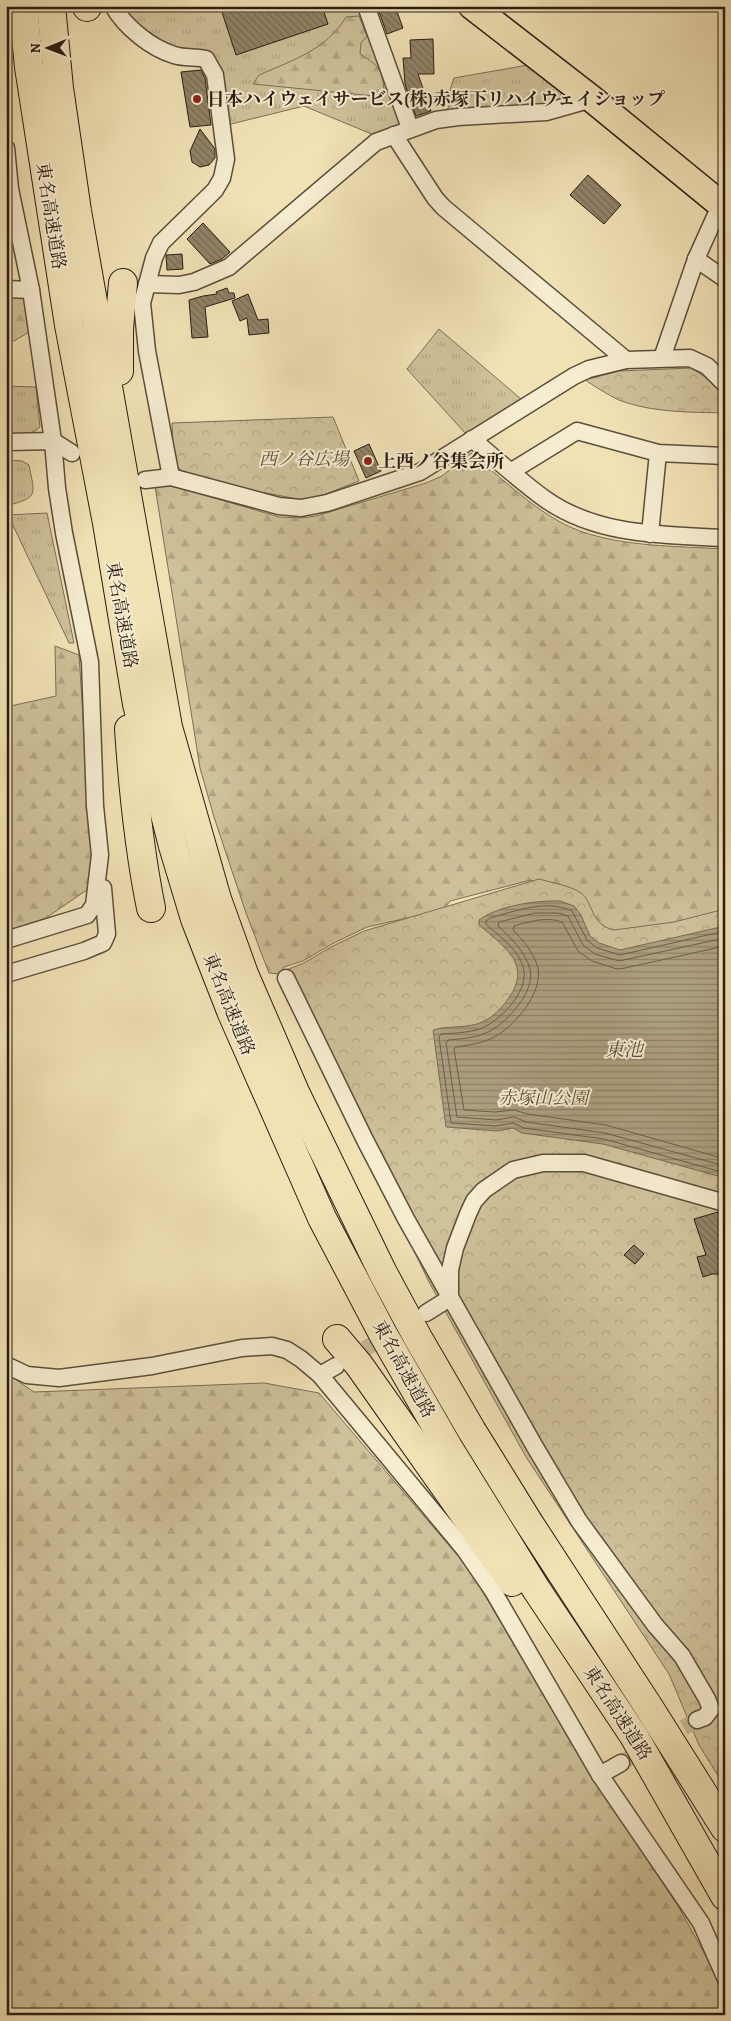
<svg xmlns="http://www.w3.org/2000/svg" width="731" height="2021" font-family="Alegreya,'Noto Serif JP',serif">
<defs>
<pattern id="grass-tufts" width="24" height="20" patternUnits="userSpaceOnUse" patternTransform="scale(1.25)"><rect width="24" height="20" fill="#cfc19a"/><path d="M3 7l-1-3M5 7V3M7 7l1-3M15 17l-1-3M17 17v-4M19 17l1-3" fill="none" stroke="#b2a584"/></pattern>
<pattern id="forest-firs" width="22" height="20" patternUnits="userSpaceOnUse" patternTransform="scale(1.25)"><rect width="22" height="20" fill="#cfc19a"/><path d="M5 1l3.5 6h-7zM16 11l3.5 6h-7z" fill="#b2a584"/></pattern>
<pattern id="park-crowns" width="20" height="18" patternUnits="userSpaceOnUse" patternTransform="scale(1.25)"><rect width="20" height="18" fill="#cfc19a"/><path d="M2 6a3 3 0 1 1 6 0M12 15a3 3 0 1 1 6 0" fill="none" stroke="#b2a584"/></pattern>
<pattern id="water-rules" width="6" height="5" patternUnits="userSpaceOnUse" patternTransform="scale(1.25)"><rect width="6" height="5" fill="#ad9f7f"/><path d="M0 2.5h6" fill="none" stroke="#8d8167"/></pattern>
<pattern id="building-back-hatch" width="6" height="6" patternUnits="userSpaceOnUse" patternTransform="scale(1.25)"><rect width="6" height="6" fill="#918368"/><path d="M-1 5l2 2M0 0l6 6M5-1l2 2" fill="none" stroke="#776b54"/></pattern>
</defs>
<rect width="100%" height="100%" fill="#f1e2b6"/>
<filter id="stains"><feTurbulence type="fractalNoise" baseFrequency=".004" numOctaves="4"/><feColorMatrix values="0 0 0 0 .2 0 0 0 0 .09 0 0 0 0 .02 0 0 0 .5 -.17"/></filter>
<radialGradient id="worn" r=".72"><stop offset=".6" stop-color="#630" stop-opacity="0"/><stop offset="1" stop-color="#630" stop-opacity=".3"/></radialGradient>
<!-- grass -->
<g fill="url(#grass-tufts)" stroke="#7c6f57">
<path d="M 122,6 L 326,6 L 329,12 L 346,6 L 357,6 L 400,125 L 374,135 L 304,106 L 227,125 L 221,72 C 186,55 144,40 122,6 Z"/>
<path d="M 528,65 L 561,93 L 560,102 L 545,106 L 446,112 L 452,100 L 450,90 L 454,78 Z"/>
<path d="M 439,329 L 521,399 L 466,434 L 407,369 Z"/>
<path d="M 6,386 L 36,387 L 40,427 C 32,435 24,435 13,436 Z"/>
<path d="M 6,460 L 22,461 L 29,465 C 35,496 39,497 6,506 Z"/>
<path d="M 47,513 L 74,643 L 69,643 L 8,515 Z"/>
</g>
<!-- forest -->
<g fill="url(#forest-firs)" stroke="#7c6f57">
<path d="M 359,16 L 367,36 L 361,43 L 360,54 C 379,66 383,69 384,93 L 375,96 L 253,84 L 259,75 C 293,60 326,50 346,17 Z"/>
<path d="M 13,296 L 23,298 L 28,303 L 31,331 L 14,341 L 6,340 L 6,298 Z"/>
<path d="M 471,453 C 503,479 541,517 580,531 C 625,547 677,546 725,549 L 725,912 L 676,923 L 612,931 L 531,880 L 450,901 L 443,910 L 367,927 L 332,944 L 303,961 L 284,967 L 279,974 L 269,973 L 246,913 L 214,817 L 200,768 L 154,480 L 279,517 L 301,518 L 316,516 L 426,483 L 442,476 Z"/>
<path d="M 55,646 L 79,655 L 94,885 L 46,918 L 6,931 L 6,707 L 56,696 Z"/>
<path d="M 6,1373 L 34,1392 L 264,1383 L 319,1393 L 470,1570 L 592,1777 L 678,1906 L 724,1989 L 725,2015 L 6,2015 Z"/>
</g>
<!-- park -->
<g fill="url(#park-crowns)" stroke="#7c6f57">
<path d="M 691,368 L 705,377 L 725,397 L 725,413 C 690,412 653,413 619,400 C 608,395 596,387 585,380 L 619,371 Z"/>
<path d="M 333,417 L 359,481 L 313,499 L 303,500 L 240,488 L 183,472 L 174,463 L 172,423 Z"/>
<path d="M 539,879 C 552,883 569,885 581,893 C 593,901 590,925 614,930 L 674,922 L 725,909 L 725,1787 L 699,1745 L 669,1674 L 526,1457 L 429,1282 L 281,972 L 304,963 L 331,947 L 364,931 Z"/>
</g>
<!-- water -->
<path fill="url(#water-rules)" stroke="#796b54" d="M 549,901 L 560,901 L 574,906 L 581,915 L 590,936 L 599,943 L 620,950 L 725,926 L 725,1178 L 603,1144 L 522,1133 L 513,1128 L 497,1131 L 446,1127 L 433,1030 C 449,1025 467,1029 482,1022 C 492,1018 502,1008 508,999 C 533,965 505,947 479,925 L 479,920 C 497,907 526,902 549,901 Z"/>
<g fill="none" stroke-linecap="round" stroke-linejoin="round">
<!-- shore -->
<g stroke="#6c5e4a" stroke-width="1">
<path d="M 725,931 L 620,955 L 597,948 L 587,940 L 572,911 C 546,899 516,911 490,918 L 486,921 L 486,924 C 500,937 521,951 524,971 C 527,992 503,1017 486,1026 C 473,1033 455,1033 441,1034 L 439,1037 L 451,1123 L 496,1126 L 513,1123 L 524,1128 L 604,1139 L 725,1173"/>
<path d="M 725,938 L 619,961 L 595,954 L 583,945 L 568,916 L 558,913 L 535,913 L 499,922 L 498,926 C 511,938 525,951 530,969 C 536,991 507,1022 490,1031 C 477,1038 462,1039 448,1040 L 446,1043 L 457,1117 L 496,1120 L 514,1117 L 526,1122 L 605,1133 L 725,1166"/>
<path d="M 725,946 L 625,968 L 617,969 L 592,961 L 578,951 L 562,922 C 546,916 529,922 514,926 L 513,930 C 523,940 534,953 538,968 C 543,994 512,1030 490,1039 C 479,1044 468,1045 456,1047 L 454,1049 L 464,1110 L 495,1112 L 514,1110 L 528,1114 L 606,1125 L 725,1159"/>
</g>
</g>
<!-- building -->
<g fill="url(#building-back-hatch)" stroke="#2a1d14">
<path d="M 220,6 L 322,6 L 328,24 L 236,55 Z"/>
<path d="M 377,6 L 395,6 L 403,28 L 387,34 Z"/>
<path d="M 433,39 L 434,74 L 418,74 L 431,111 L 416,116 L 405,84 L 403,58 L 411,58 L 410,40 Z"/>
<path d="M 201,70 L 205,78 L 211,125 L 190,127 L 181,72 Z"/>
<path d="M 200,129 L 215,149 L 215,158 L 209,165 L 200,167 L 192,162 L 190,151 Z"/>
<path d="M 588,175 L 621,205 L 604,224 L 570,195 Z"/>
<path d="M 203,223 L 230,252 L 222,259 L 210,264 L 187,239 Z"/>
<path d="M 182,254 L 183,269 L 167,270 L 166,255 Z"/>
<path d="M 227,288 L 229,293 L 234,293 L 235,298 L 205,307 L 208,337 L 192,338 L 189,300 L 203,296 L 217,294 L 216,292 Z"/>
<path d="M 248,294 L 258,320 L 268,319 L 269,333 L 249,335 L 247,318 L 240,321 L 232,301 Z"/>
<path d="M 369,444 L 381,471 L 366,478 L 354,451 Z"/>
<path d="M 718,1212 L 719,1214 L 725,1213 L 725,1274 L 712,1274 L 703,1277 L 697,1257 L 706,1255 L 694,1219 Z"/>
<path d="M 634,1245 L 644,1254 L 635,1264 L 624,1255 Z"/>
</g>
<g fill="none" stroke-linecap="round" stroke-linejoin="round">
<!-- minor-tunnel -->
<g stroke="#c9bb96" stroke-width="16" stroke-dasharray="16 8" stroke-linecap="butt">
<path d="M 344,1361 L 392,1333"/>
<path d="M 621,1763 L 697,1720"/>
</g>
<!-- minor casing -->
<g stroke="#5c4e3c" stroke-width="19">
<g id="minor">
<path d="M 113,6 C 125,27 151,48 174,55 C 182,58 197,57 206,59 L 215,75 L 226,159 L 222,178 L 215,190 L 161,243 L 154,258 L 142,303 L 147,351 L 171,477"/>
<path d="M 366,6 L 410,128"/>
<path d="M 394,135 L 435,198 L 443,207 L 626,360"/>
<path d="M 6,148 L 10,189 L 31,290 L 53,441 L 57,488 L 64,533 L 90,662 L 95,806 L 100,855 L 94,905 L 87,915 L 6,940"/>
<path d="M 696,259 L 725,279"/>
<path d="M 147,284 L 179,285 L 194,282 L 229,267 L 376,142 L 436,120 L 458,117 L 546,112 L 592,99"/>
<path d="M 6,289 L 31,290"/>
<path d="M 662,358 L 696,259 L 724,197"/>
<path d="M 472,439 C 496,459 520,481 545,499 C 597,536 664,535 725,538"/>
<path d="M 6,442 L 53,441 L 72,453"/>
<path d="M 512,471 L 577,431 L 658,453 L 725,456"/>
<path d="M 145,480 L 171,477 L 279,506 L 301,508 L 327,503 L 420,472 L 574,376 L 589,369 L 626,360 L 690,358 L 707,366 L 725,384"/>
<path d="M 650,534 L 658,453"/>
<path d="M 6,974 L 84,951 L 103,943 L 107,934 L 103,888"/>
<path d="M 286,978 L 365,1140 L 406,1219 L 535,1447 L 579,1521 L 655,1625 L 682,1656 L 707,1699 L 711,1709 L 705,1717 L 697,1720"/>
<path d="M 426,1313 L 450,1298 L 450,1270 L 455,1248 L 468,1214 L 474,1201 L 484,1190 L 513,1170 L 543,1163 L 584,1163 L 725,1203"/>
<path d="M 6,1365 L 27,1375 L 59,1378 L 152,1366 L 242,1348 L 272,1346 L 287,1350 L 301,1359 L 320,1375 L 465,1550 L 493,1591 L 600,1775 L 701,1923 L 725,1977"/>
<path d="M 320,1375 L 336,1366"/>
<path d="M 600,1775 L 621,1763"/>
</g>
</g>
<!-- primary casing -->
<g stroke="#2a1d14" stroke-width="29">
<path id="primary" d="M 472,6 L 592,99 L 725,208"/>
</g>
<!-- motorway casing -->
<g stroke="#2a1d14" stroke-width="30">
<g id="motorway">
<path d="M 23,6 L 29,67 L 69,325 L 107,523 L 137,704 L 173,846 L 195,919 L 231,1011 L 322,1218 L 383,1334 L 448,1447 L 536,1589 L 634,1736 L 725,1896"/>
<path d="M 51,6 L 59,88 L 77,211 L 168,727 L 217,899 L 244,974 L 295,1092 L 383,1273 L 418,1338 L 472,1431 L 529,1523 L 650,1709 L 725,1828"/>
<path d="M 87,6 L 87,7"/>
<path d="M 119,371 L 119,329 L 123,283"/>
<path d="M 129,729 C 133,789 139,849 151,908"/>
<path d="M 337,1339 L 359,1365 L 512,1582"/>
</g>
</g>
<!-- minor -->
<use href="#minor" stroke="#f6ecd0" stroke-width="16"/>
<!-- primary -->
<use href="#primary" stroke="#f1e2b6" stroke-width="26"/>
<!-- motorway -->
<use href="#motorway" stroke="#f1e2b6" stroke-width="28"/>
</g>
<!-- markers -->
<g fill="#8f2418" stroke="#f6ecd0" stroke-width="2">
<circle cx="197" cy="99" r="5"/>
<circle cx="368" cy="461" r="5"/>
</g>
<g text-anchor="middle" stroke-width="4" stroke-linejoin="round" paint-order="stroke">
<!-- poi labels -->
<g font-size="18" font-weight="bold" fill="#2a1d14" stroke="#f6ecd0" text-anchor="start">
<text x="207" y="105">日本ハイウェイサービス(株)赤塚下リハイウェイショップ</text>
<text x="378" y="467">上西ノ谷集会所</text>
</g>
<!-- street labels -->
<g font-size="18" fill="#2a1d14" stroke="#f6ecd0">
<text transform="translate(51 216) rotate(81)" y="6">東名高速道路</text>
<text transform="translate(122 615) rotate(80)" y="6">東名高速道路</text>
<text transform="translate(229 1004) rotate(68)" y="6">東名高速道路</text>
<text transform="translate(404 1369) rotate(61)" y="6">東名高速道路</text>
<text transform="translate(618 1713) rotate(57)" y="6">東名高速道路</text>
</g>
<!-- park labels -->
<g font-size="18" font-style="italic" fill="#5c4e3c" stroke="#f6ecd0">
<text x="304" y="465">西ノ谷広場</text>
<text x="543" y="1104">赤塚山公園</text>
</g>
<!-- water labels -->
<g font-size="19" font-style="italic" fill="#5e513f" stroke="#f6ecd0">
<text x="624" y="1056">東池</text>
</g>
</g>
<!-- margin -->
<rect width="731" height="2021" fill="none" stroke="#f1e2b6" stroke-width="25"/>
<rect x="8" y="8" width="716" height="2006" fill="none" stroke="#2a1d14" stroke-width="2.5"/>
<rect x="12" y="12" width="706" height="1996" fill="none" stroke="#2a1d14"/>
<!-- north arrow -->
<g transform="translate(48 48) rotate(269)" stroke="#f6ecd0" stroke-width="4" paint-order="stroke">
<path d="M0-4L9 19L0 12L-9 19Z" fill="#2a1d14"/>
<text y="-8" font-size="14" font-weight="bold" text-anchor="middle" fill="#2a1d14">N</text>
</g>
<rect width="100%" height="100%" filter="url(#stains)"/>
<rect width="100%" height="100%" fill="url(#worn)"/>
</svg>
